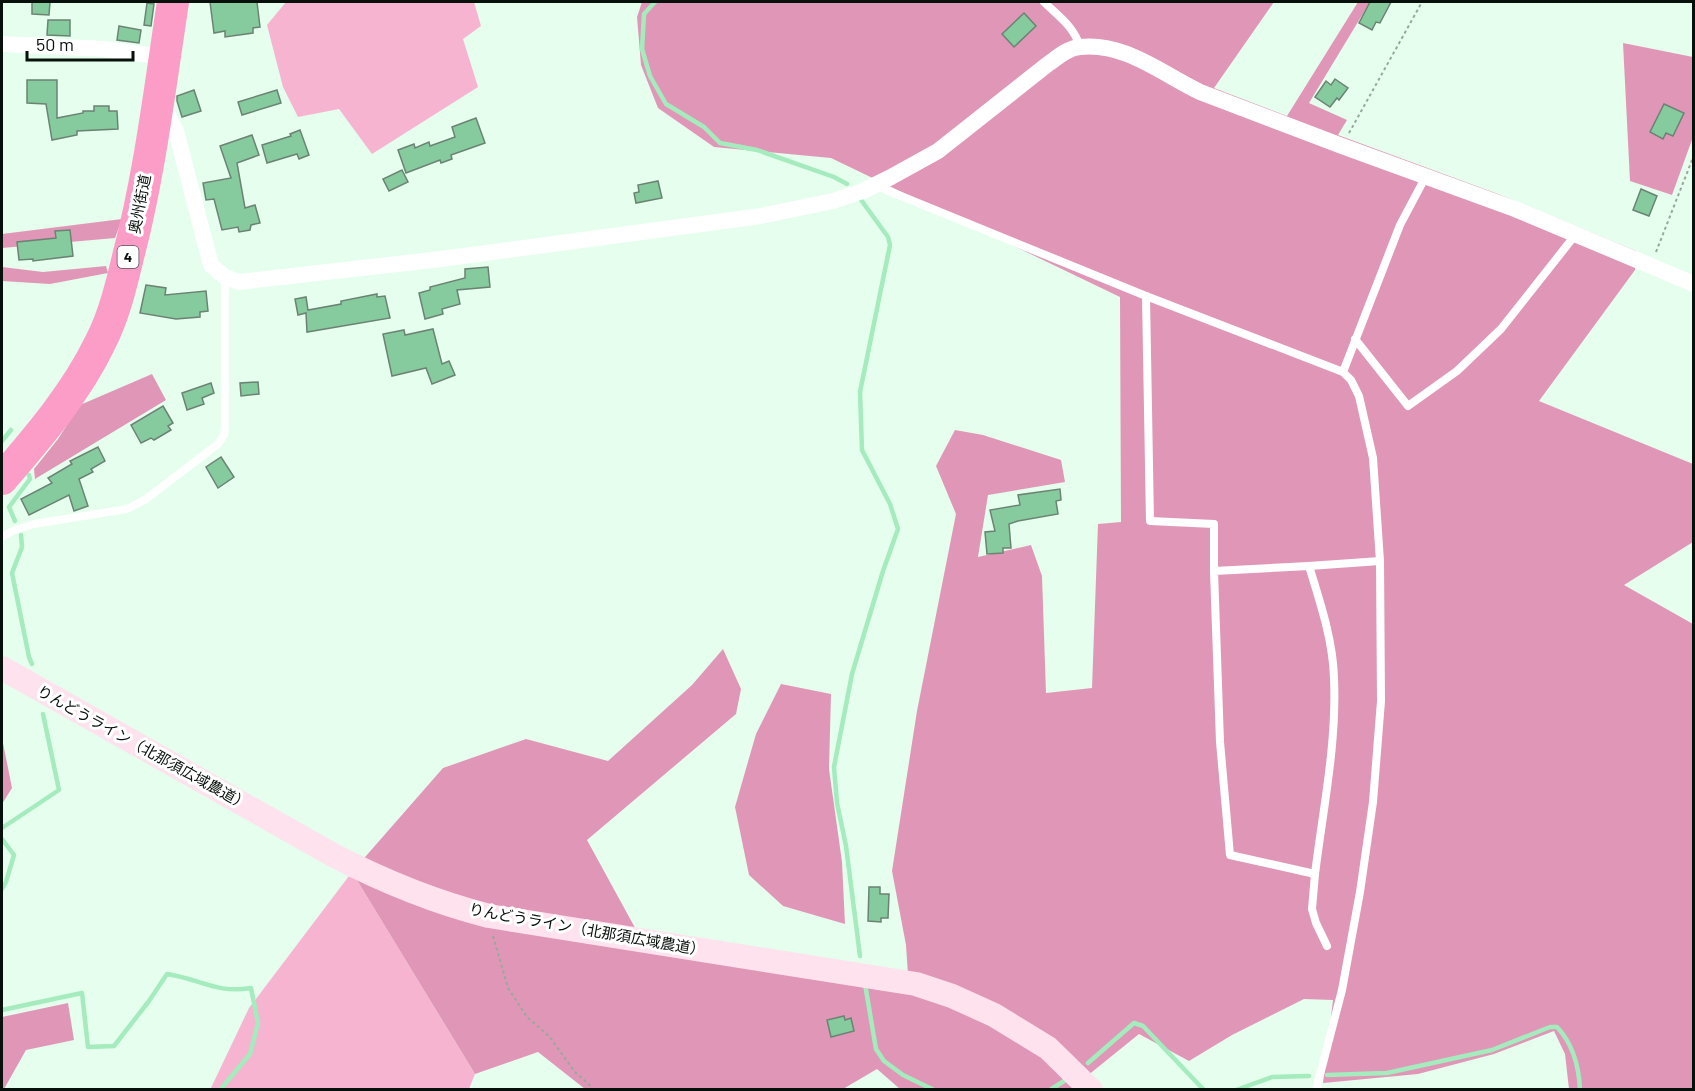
<svg xmlns="http://www.w3.org/2000/svg" width="1695" height="1091" font-family="Barlow,'Noto Sans JP',sans-serif">
<rect width="100%" height="100%" fill="#e5feed"/>
<!-- green -->
<g fill="#f7b4d0">
<path d="M 286,2 L 474,2 L 481,26 L 463,39 L 478,87 L 372,154 L 339,109 L 298,117 L 283,87 L 267,25 Z"/>
<path d="M 352,872 L 475,1074 L 469,1089 L 210,1090 L 249,1008 Z"/>
</g>
<!-- forest -->
<g fill="#e097b7">
<path d="M 642,2 L 1274,2 L 1214,88 L 1287,116 L 1358,2 L 1370,2 L 1309,103 L 1347,120 L 1338,135 L 1498,194 L 1636,251 L 1635,270 L 1539,401 L 1693,464 L 1693,542 L 1624,585 L 1693,624 L 1693,1089 L 1569,1089 L 1565,1054 L 1554,1031 L 1494,1054 L 1418,1074 L 1323,1083 L 1333,1000 L 1304,999 L 1232,1035 L 1189,1061 L 1139,1034 L 1071,1089 L 900,1089 L 877,1069 L 843,1089 L 585,1089 L 538,1052 L 475,1074 L 352,872 L 443,768 L 526,739 L 608,761 L 692,685 L 723,649 L 741,689 L 736,714 L 587,840 L 645,946 L 908,975 L 906,945 L 892,871 L 917,711 L 956,514 L 936,466 L 955,430 L 983,435 L 1061,460 L 1065,482 L 988,495 L 978,557 L 1031,545 L 1042,576 L 1046,693 L 1092,688 L 1098,524 L 1121,522 L 1120,297 L 831,158 L 714,147 L 658,108 L 641,65 L 637,17 Z"/>
<path d="M 1623,43 L 1693,57 L 1693,137 L 1672,195 L 1630,181 Z"/>
<path d="M 122,219 L 115,238 L 2,248 L 2,234 Z"/>
<path d="M 106,266 L 108,273 L 50,284 L 2,281 L 2,267 L 43,272 Z"/>
<path d="M 152,374 L 166,400 L 35,479 L 34,469 L 58,439 L 80,405 Z"/>
<path d="M 781,684 L 831,694 L 829,769 L 842,862 L 845,924 L 783,906 L 749,875 L 735,807 L 756,734 Z"/>
<path d="M 2,738 L 12,788 L 2,804 Z"/>
<path d="M 68,1003 L 74,1040 L 26,1050 L 4,1089 L 2,1089 L 2,1017 Z"/>
</g>
<g fill="none" stroke-linecap="round" stroke-linejoin="round">
<!-- stream -->
<g stroke="#a4ebbd" stroke-width="4.5">
<path d="M 655,2 L 644,14 L 642,49 L 650,76 L 666,104 L 704,127 L 720,143 L 757,150 L 834,177 L 847,184"/>
<path d="M 859,197 L 888,237 L 890,245 L 860,392 L 862,450 L 890,504 L 898,529 L 883,571 L 852,674 L 834,767 L 837,803 L 846,846 L 860,956"/>
<path d="M 2,441 L 11,430"/>
<path d="M 15,521 L 9,507 L 30,479 L 29,475"/>
<path d="M 21,535 L 22,547 L 12,573 L 29,657 L 32,664"/>
<path d="M 2,828 L 59,790 L 43,714"/>
<path d="M 2,839 L 14,855 L 6,882 L 2,889"/>
<path d="M 865,984 L 876,1049 L 884,1061 L 903,1075 L 934,1090"/>
<path d="M 2,1010 L 82,993 L 88,1047 L 114,1046 L 149,1001 L 167,974 C 200,979 217,994 251,988 L 258,1023 L 250,1054 L 220,1090"/>
<path d="M 1088,1063 L 1134,1023 L 1143,1026 L 1204,1090"/>
<path d="M 1327,1075 L 1387,1073 L 1492,1050 L 1550,1027 L 1557,1027 C 1573,1044 1579,1066 1580,1090"/>
<path d="M 1050,1090 L 1064,1081"/>
<path d="M 1236,1090 L 1272,1077 L 1309,1076"/>
</g>
</g>
<!-- building -->
<g fill="#85cb9e" stroke="#6c8374" stroke-width="1.5">
<path d="M 32,2 L 50,2 L 49,15 L 32,14 Z"/>
<path d="M 210,2 L 257,2 L 260,27 L 253,28 L 253,33 L 225,37 L 225,31 L 214,33 Z"/>
<path d="M 1370,2 L 1391,2 L 1380,23 L 1376,22 L 1372,30 L 1359,23 Z"/>
<path d="M 147,3 L 154,4 L 151,26 L 144,25 Z"/>
<path d="M 1024,13 L 1036,26 L 1014,47 L 1002,34 Z"/>
<path d="M 48,20 L 70,20 L 70,36 L 47,35 Z"/>
<path d="M 119,26 L 141,30 L 139,43 L 117,40 Z"/>
<path d="M 1335,79 L 1348,88 L 1339,100 L 1337,98 L 1330,107 L 1315,97 L 1326,81 L 1331,85 Z"/>
<path d="M 27,80 L 57,80 L 57,118 L 83,113 L 83,111 L 94,111 L 94,106 L 109,106 L 109,111 L 117,111 L 118,129 L 77,131 L 77,135 L 52,140 L 46,104 L 27,103 Z"/>
<path d="M 194,90 L 201,111 L 182,117 L 177,101 L 177,96 Z"/>
<path d="M 277,90 L 281,103 L 242,115 L 238,102 Z"/>
<path d="M 1664,104 L 1684,113 L 1673,136 L 1666,133 L 1663,139 L 1650,132 Z"/>
<path d="M 476,118 L 485,143 L 451,155 L 452,159 L 441,163 L 440,160 L 406,173 L 398,150 L 414,144 L 415,148 L 429,142 L 430,146 L 455,137 L 452,127 Z"/>
<path d="M 300,130 L 309,155 L 299,159 L 297,154 L 267,163 L 262,145 L 291,136 L 290,134 Z"/>
<path d="M 252,135 L 259,155 L 237,163 L 245,208 L 255,205 L 260,223 L 251,225 L 250,230 L 239,232 L 238,227 L 222,230 L 214,199 L 206,200 L 203,183 L 231,178 L 220,146 Z"/>
<path d="M 402,170 L 408,182 L 389,191 L 383,179 Z"/>
<path d="M 658,181 L 662,198 L 636,203 L 634,193 L 639,192 L 638,185 Z"/>
<path d="M 1641,189 L 1657,196 L 1649,216 L 1633,210 Z"/>
<path d="M 70,230 L 73,256 L 33,261 L 33,259 L 19,260 L 17,242 L 56,238 L 55,231 Z"/>
<path d="M 488,267 L 490,287 L 457,290 L 460,304 L 442,309 L 443,314 L 425,319 L 419,293 L 430,290 L 430,287 L 465,278 L 465,269 Z"/>
<path d="M 146,285 L 166,288 L 165,295 L 206,291 L 208,311 L 200,312 L 200,317 L 176,319 L 140,313 Z"/>
<path d="M 377,294 L 377,297 L 385,296 L 390,318 L 307,332 L 306,313 L 298,315 L 295,299 L 306,297 L 308,310 L 341,304 L 341,301 Z"/>
<path d="M 433,329 L 442,364 L 449,361 L 455,375 L 432,384 L 426,368 L 392,376 L 383,334 L 404,330 L 405,335 Z"/>
<path d="M 258,382 L 259,394 L 241,396 L 240,383 Z"/>
<path d="M 211,383 L 214,393 L 202,398 L 204,404 L 187,410 L 182,393 Z"/>
<path d="M 163,406 L 173,423 L 168,426 L 171,430 L 154,440 L 151,438 L 141,443 L 131,425 Z"/>
<path d="M 98,447 L 105,461 L 91,469 L 93,472 L 79,479 L 88,506 L 74,511 L 69,495 L 29,515 L 21,499 L 52,483 L 48,478 L 72,464 L 70,461 Z"/>
<path d="M 221,457 L 234,477 L 218,488 L 206,467 Z"/>
<path d="M 1060,489 L 1061,500 L 1056,501 L 1058,514 L 1018,521 L 1009,524 L 1011,548 L 1003,548 L 1003,553 L 987,554 L 985,532 L 995,531 L 990,510 L 1020,505 L 1018,495 Z"/>
<path d="M 869,887 L 880,887 L 880,894 L 889,894 L 888,918 L 881,918 L 881,922 L 868,921 Z"/>
<path d="M 844,1016 L 845,1020 L 851,1018 L 854,1031 L 831,1037 L 827,1020 Z"/>
</g>
<g fill="none" stroke-linecap="round" stroke-linejoin="round">
<!-- path -->
<g stroke="#96a99c" stroke-width="2" stroke-dasharray="3 3" stroke-linecap="butt">
<path d="M 1349,133 L 1422,2"/>
<path d="M 1656,252 L 1694,155"/>
<path d="M 493,936 L 508,988 L 527,1017 L 549,1036 L 575,1072 L 595,1090"/>
</g>
<!-- lane -->
<g stroke="#fff" stroke-width="8">
<path d="M 1044,2 C 1058,16 1074,26 1080,47"/>
<path d="M 874,185 L 1146,296 L 1343,372"/>
<path d="M 1146,296 L 1150,521 L 1214,524 L 1214,571"/>
<path d="M 1355,339 L 1408,406 L 1457,371 L 1501,329 L 1576,234"/>
<path d="M 2,537 L 12,531 L 34,524 L 127,509 L 146,499 L 218,444 L 224,435 L 225,425 L 225,277"/>
<path d="M 1309,566 C 1320,602 1333,640 1334,678 C 1337,743 1323,809 1315,874 L 1230,855 L 1220,742 L 1214,571 Z"/>
<path d="M 1309,566 L 1380,561"/>
<path d="M 1315,874 L 1312,909 L 1316,923 L 1327,946"/>
<path d="M 1316,1090 L 1342,990 L 1360,892 L 1373,802 L 1381,701 L 1380,561 L 1373,458 L 1359,396 L 1351,380 L 1343,372 L 1400,225 L 1426,176"/>
</g>
<!-- street -->
<g stroke="#fff" stroke-width="16">
<path d="M 2,44 L 104,49 L 165,57"/>
<path d="M 162,103 L 176,131 L 211,265 L 225,277 L 239,282 L 441,259 L 761,216 L 833,201 L 863,191 L 891,177 L 938,151 L 1048,64 C 1058,57 1068,48 1080,47 C 1125,42 1162,74 1200,92 L 1342,146 L 1515,209 L 1694,284"/>
</g>
<!-- secondary -->
<path stroke="#fee2ee" stroke-width="24" d="M 2,668 L 333,855 C 383,881 434,902 489,916 L 916,984 L 952,996 L 994,1015 L 1048,1048 L 1091,1090"/>
<!-- highway -->
<path stroke="#fc9dc7" stroke-width="32" d="M 2,479 C 38,437 76,393 100,343 C 114,316 121,286 128,257 C 150,173 160,87 173,2"/>
</g>
<g text-anchor="middle" stroke-width="6" stroke-linejoin="round" paint-order="stroke">
<!-- shield labels -->
<rect fill="#fff" stroke="#525854" stroke-width="1.5" x="117.5" y="246" width="21" height="22" rx="4.5"/>
<g font-size="14" font-weight="bold" fill="#08100b">
<text x="128" y="262">4</text>
</g>
<!-- street labels -->
<g font-size="15" fill="#08100b" stroke="#fff">
<text transform="translate(140 204) rotate(-79)" y="5">奥州街道</text>
<text transform="translate(143 748) rotate(29)" y="5">りんどうライン（北那須広域農道）</text>
<text transform="translate(587 930) rotate(10)" y="5">りんどうライン（北那須広域農道）</text>
</g>
</g>
<!-- border -->
<rect width="1695" height="1091" fill="none" stroke="#08100b" stroke-width="6"/>
<!-- scale -->
<path d="M27 51v9h106v-9" fill="none" stroke="#08100b" stroke-width="3"/>
<text x="36" y="51" font-size="18" fill="#08100b" stroke="#ffffff" stroke-width="4.5" paint-order="stroke">50 m</text>
</svg>
